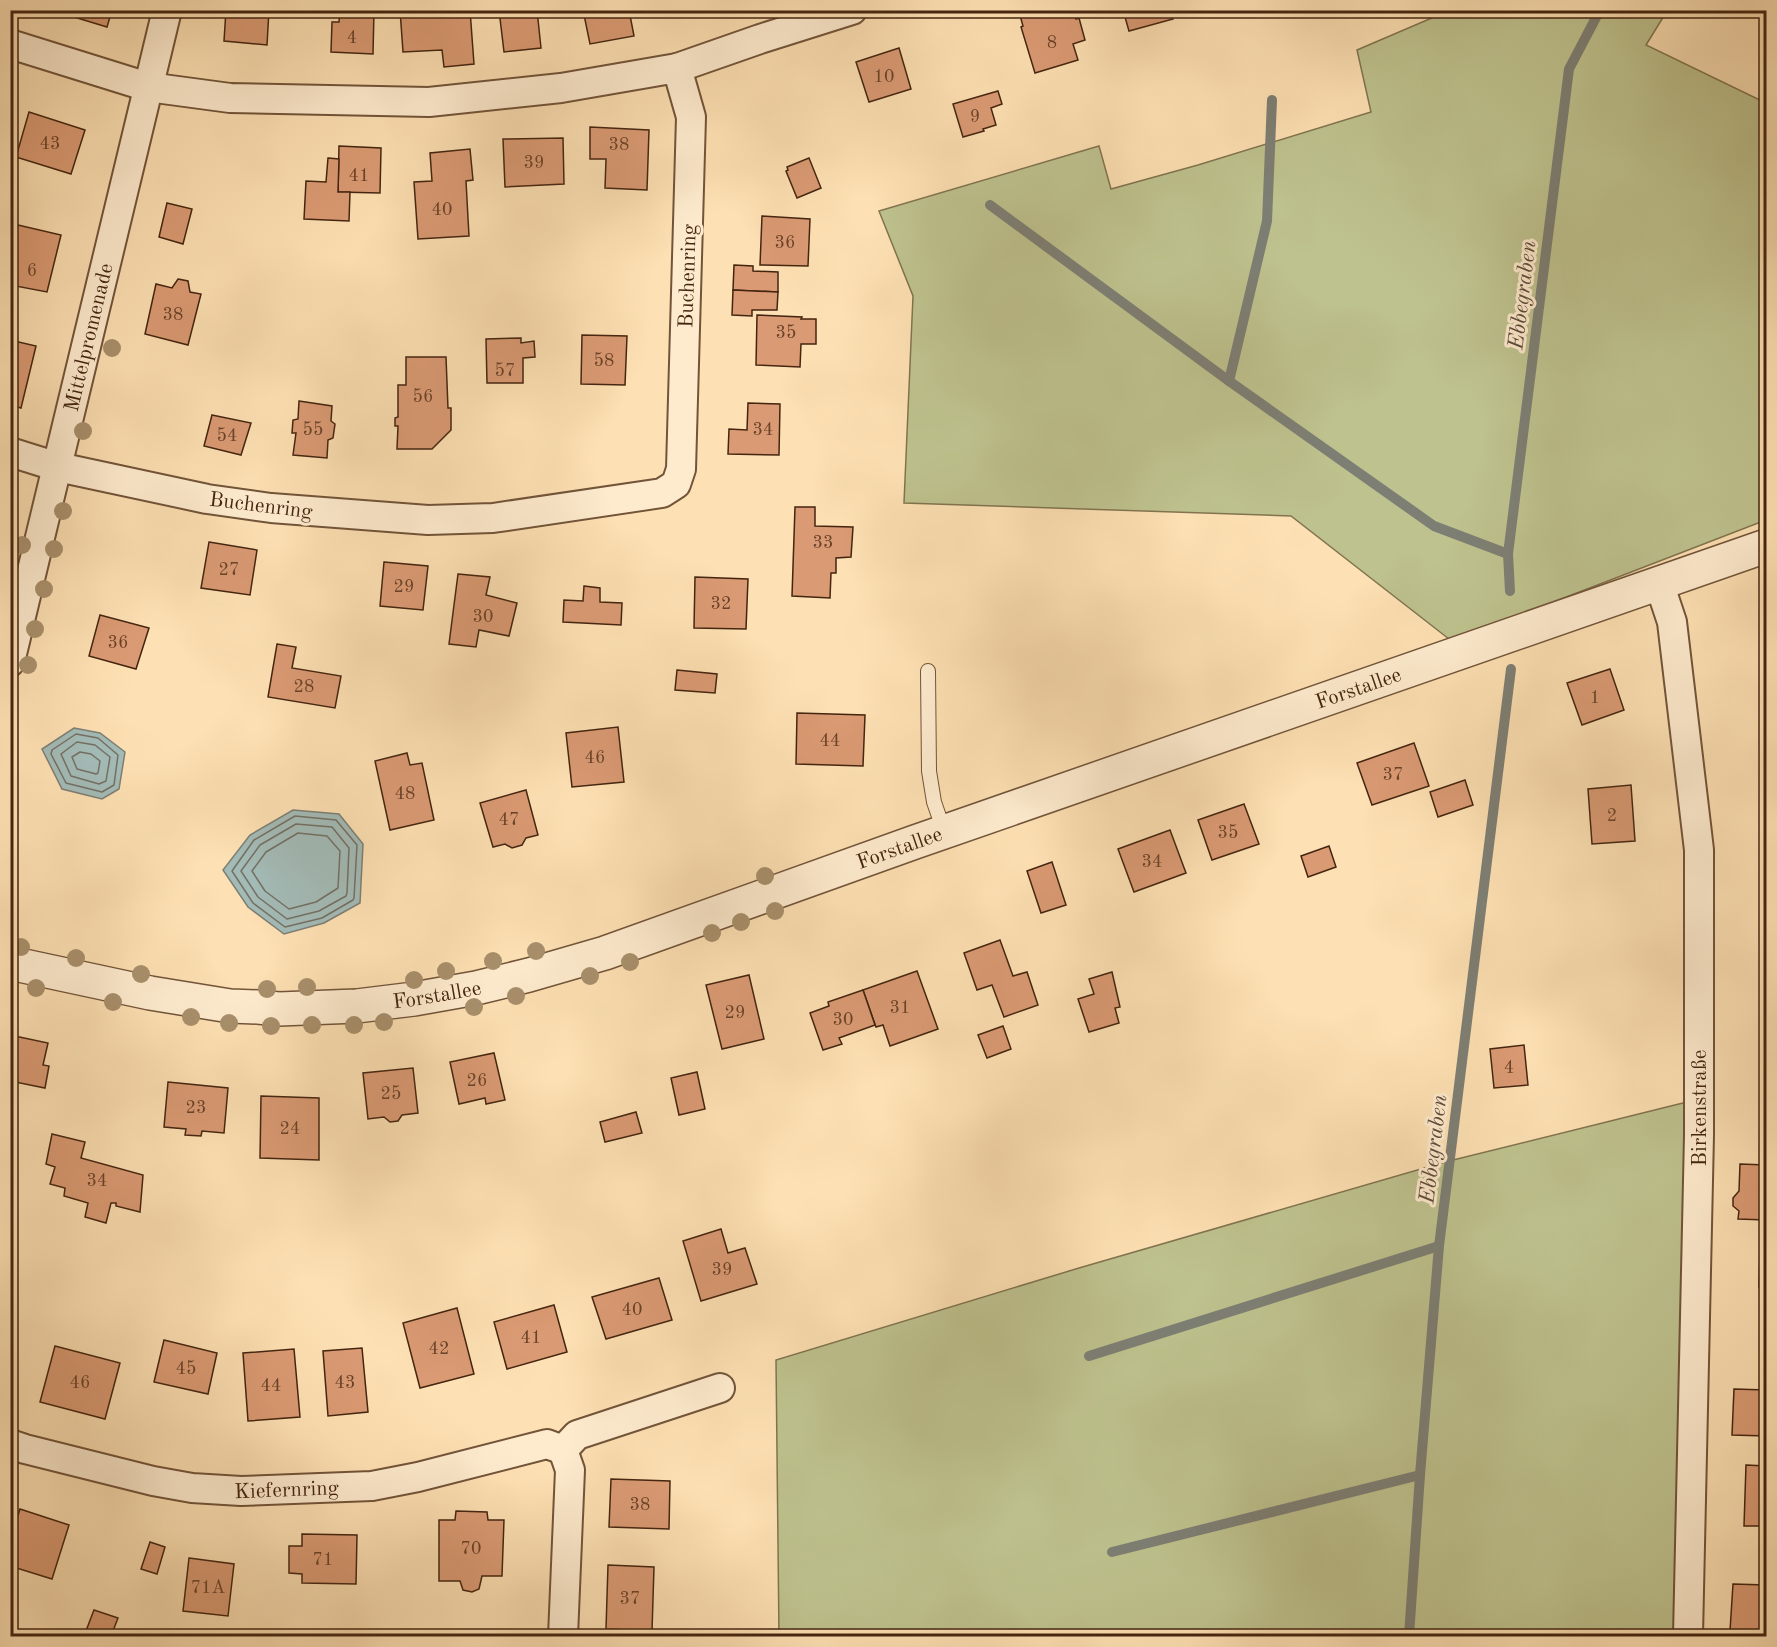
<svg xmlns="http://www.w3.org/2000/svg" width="1777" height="1647" font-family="'Old Standard TT',serif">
<rect width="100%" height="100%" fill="#fde0b3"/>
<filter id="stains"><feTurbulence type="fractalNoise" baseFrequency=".00333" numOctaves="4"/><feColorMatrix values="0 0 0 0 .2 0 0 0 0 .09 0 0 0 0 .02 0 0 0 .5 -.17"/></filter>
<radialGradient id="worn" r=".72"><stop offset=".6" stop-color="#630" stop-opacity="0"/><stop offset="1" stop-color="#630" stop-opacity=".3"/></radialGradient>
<!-- green -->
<g fill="#bec28e" stroke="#81744f" stroke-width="1.5">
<path d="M 1448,11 L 1667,11 L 1646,45 L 1766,103 L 1766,520 L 1512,618 L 1449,639 L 1291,516 L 904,503 L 913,296 L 879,211 L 1099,146 L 1111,189 L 1198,165 L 1371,112 L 1357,50 Z"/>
<path d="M 1691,1101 L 1676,1636 L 779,1636 L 776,1360 L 1079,1268 L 1445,1162 Z"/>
</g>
<!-- water -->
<g fill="#a3bbb7" stroke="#7d7f74" stroke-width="1.5">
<path d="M 74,728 L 100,733 L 125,752 L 119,789 L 102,799 L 62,789 L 42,749 Z"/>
<path d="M 293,810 L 339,814 L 363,844 L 360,903 L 324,923 L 284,934 L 248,907 L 223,870 L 250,835 Z"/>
</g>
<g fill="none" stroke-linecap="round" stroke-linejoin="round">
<!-- shore -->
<g stroke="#747064" stroke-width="1.5">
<path d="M 76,734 L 98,738 L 118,755 L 114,785 L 102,792 L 66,783 L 51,754 L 52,750 Z"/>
<path d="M 77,742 L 95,745 L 110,757 L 106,781 L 99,784 L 71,776 L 61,754 Z"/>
<path d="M 80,752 L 91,754 L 100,761 L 98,773 L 96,774 L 77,769 L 72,757 Z"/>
<path d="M 295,816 L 336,820 L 357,845 L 354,898 L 353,900 L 322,918 L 285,927 L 253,903 L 232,871 L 254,840 Z"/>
<path d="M 296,824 L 332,827 L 349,848 L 347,893 L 346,896 L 319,911 L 287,919 L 258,897 L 241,871 L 260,845 Z"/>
<path d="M 298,833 L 327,836 L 340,851 L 338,888 L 316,902 L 289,909 L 265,891 L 252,871 L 266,852 Z"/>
</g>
<!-- stream -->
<g stroke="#7d7f74" stroke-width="10">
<path d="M 990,205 L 1229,381 L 1434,526 L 1508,554"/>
<path d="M 1229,381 L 1267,221 L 1272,100"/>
<path d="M 1510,591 L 1508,554 L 1569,69 L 1600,10"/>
<path d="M 1089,1356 L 1439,1246"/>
<path d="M 1112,1552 L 1420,1475"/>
<path d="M 1409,1636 L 1420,1475 L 1439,1246 L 1511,669"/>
</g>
</g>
<!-- building -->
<g fill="#da9a73" stroke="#442510" stroke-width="1.5">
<path d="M 51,10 L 112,10 L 107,27 Z"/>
<path d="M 226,10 L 269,10 L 267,45 L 224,41 Z"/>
<path d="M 340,10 L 374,10 L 373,54 L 331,52 L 332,22 L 339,22 Z"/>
<path d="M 400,10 L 470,10 L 474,64 L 444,67 L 442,50 L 403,52 Z"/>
<path d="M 499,10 L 537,10 L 541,48 L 504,52 Z"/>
<path d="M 583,10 L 629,10 L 634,36 L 590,44 Z"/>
<path d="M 1024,10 L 1073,10 L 1076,19 L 1079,18 L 1085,40 L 1073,44 L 1078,60 L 1035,73 L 1021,27 L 1023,26 L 1019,12 Z"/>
<path d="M 1123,10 L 1170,10 L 1173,19 L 1129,31 Z"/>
<path d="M 899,48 L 911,89 L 869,102 L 856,62 Z"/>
<path d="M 998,91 L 1002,104 L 991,108 L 996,125 L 983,129 L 984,131 L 963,137 L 953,104 Z"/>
<path d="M 29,112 L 85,130 L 71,174 L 16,157 Z"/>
<path d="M 590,127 L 649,130 L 647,190 L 605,188 L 606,159 L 590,159 Z"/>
<path d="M 563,138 L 564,184 L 505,187 L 503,139 Z"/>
<path d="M 339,146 L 381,148 L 380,193 L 338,192 Z"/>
<path d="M 470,149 L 473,180 L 466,181 L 469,236 L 418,239 L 414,182 L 432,181 L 430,153 Z"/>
<path d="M 328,158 L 339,159 L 338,192 L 350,192 L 349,221 L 304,219 L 306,181 L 326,182 Z"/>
<path d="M 809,158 L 821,188 L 797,198 L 786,171 L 788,170 L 787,167 Z"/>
<path d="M 167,203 L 192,209 L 183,244 L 159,237 Z"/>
<path d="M 762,216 L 810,219 L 808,266 L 760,265 Z"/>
<path d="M 18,225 L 61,235 L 47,292 L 10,285 L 10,255 Z"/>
<path d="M 734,265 L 753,266 L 753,271 L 778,272 L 778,292 L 733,290 Z"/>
<path d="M 178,279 L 188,281 L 190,292 L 201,294 L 188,345 L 145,334 L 156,284 L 172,288 Z"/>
<path d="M 733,290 L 778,292 L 777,310 L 752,310 L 752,316 L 732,315 Z"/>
<path d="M 757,315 L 802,317 L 801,319 L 816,319 L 816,344 L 801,344 L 800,367 L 756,365 Z"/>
<path d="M 582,335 L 627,336 L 625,385 L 581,384 Z"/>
<path d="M 521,338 L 521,343 L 534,341 L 535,357 L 523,358 L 523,383 L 487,383 L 486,339 Z"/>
<path d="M 10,340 L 36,346 L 21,408 L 10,405 Z"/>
<path d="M 406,357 L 446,357 L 448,408 L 451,408 L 451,430 L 432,449 L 397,449 L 398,426 L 395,426 L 395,418 L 398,417 L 398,385 L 406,385 Z"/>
<path d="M 299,401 L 332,406 L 331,421 L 335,424 L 333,438 L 328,440 L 327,458 L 293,455 L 296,433 L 292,433 L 293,420 L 298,419 Z"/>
<path d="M 748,403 L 780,404 L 779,455 L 728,454 L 729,429 L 747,430 Z"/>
<path d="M 212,415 L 251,423 L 241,455 L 204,446 Z"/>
<path d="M 795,507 L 815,507 L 815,526 L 853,527 L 851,557 L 836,558 L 836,573 L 831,573 L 830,598 L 792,596 Z"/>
<path d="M 209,542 L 257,550 L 250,595 L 201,588 Z"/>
<path d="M 384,562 L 428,566 L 423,610 L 380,606 Z"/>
<path d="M 458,574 L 490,577 L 486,595 L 517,603 L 509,636 L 479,630 L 476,647 L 449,644 Z"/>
<path d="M 695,577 L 748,579 L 746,629 L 694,628 Z"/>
<path d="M 584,586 L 600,588 L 600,602 L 622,603 L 621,625 L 563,622 L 564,600 L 583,601 Z"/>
<path d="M 100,615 L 149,628 L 136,669 L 89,656 Z"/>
<path d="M 277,644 L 296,647 L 292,668 L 341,676 L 335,708 L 268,697 Z"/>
<path d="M 1610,669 L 1624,710 L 1582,725 L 1567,683 Z"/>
<path d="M 677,670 L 717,674 L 715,693 L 675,690 Z"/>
<path d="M 797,713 L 865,715 L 863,766 L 796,764 Z"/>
<path d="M 618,727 L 624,782 L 572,787 L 566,733 Z"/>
<path d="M 1414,743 L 1429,786 L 1372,805 L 1357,763 Z"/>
<path d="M 407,753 L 410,765 L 422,763 L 434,820 L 390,830 L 375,761 Z"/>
<path d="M 1465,780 L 1473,805 L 1438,817 L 1430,792 Z"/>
<path d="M 1631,785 L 1635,841 L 1592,844 L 1588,789 Z"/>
<path d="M 526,790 L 538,835 L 526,838 L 522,845 L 512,848 L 505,844 L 493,847 L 480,803 Z"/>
<path d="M 1244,804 L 1259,844 L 1212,860 L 1198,820 Z"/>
<path d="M 1170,830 L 1186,873 L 1134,892 L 1118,849 Z"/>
<path d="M 1329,846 L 1336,867 L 1308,877 L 1301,856 Z"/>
<path d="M 1052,862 L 1066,905 L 1041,913 L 1027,871 Z"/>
<path d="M 1000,940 L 1013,976 L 1027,972 L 1038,1005 L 1004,1017 L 992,985 L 977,990 L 964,953 Z"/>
<path d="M 917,971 L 938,1029 L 890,1046 L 883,1025 L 876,1027 L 863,990 Z"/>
<path d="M 1112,972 L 1120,1007 L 1115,1008 L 1119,1023 L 1089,1032 L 1078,999 L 1094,994 L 1089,979 Z"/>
<path d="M 749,975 L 764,1039 L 722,1049 L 706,985 Z"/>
<path d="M 863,990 L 875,1025 L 839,1038 L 842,1044 L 823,1050 L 810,1013 L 829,1006 L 828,1002 Z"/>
<path d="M 1003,1026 L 1011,1049 L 987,1058 L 978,1035 Z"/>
<path d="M 10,1035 L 48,1043 L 43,1065 L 49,1066 L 45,1088 L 10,1081 Z"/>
<path d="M 1524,1045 L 1528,1085 L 1494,1088 L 1490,1049 Z"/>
<path d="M 494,1053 L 505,1100 L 486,1104 L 485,1098 L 459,1104 L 450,1062 Z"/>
<path d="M 413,1068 L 418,1113 L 402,1115 L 398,1121 L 390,1122 L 384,1117 L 368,1119 L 363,1073 Z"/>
<path d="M 697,1072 L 705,1109 L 679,1115 L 671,1078 Z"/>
<path d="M 168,1082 L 228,1088 L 224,1133 L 202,1131 L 201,1136 L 185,1135 L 186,1129 L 164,1127 Z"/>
<path d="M 261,1096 L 319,1098 L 319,1160 L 260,1158 Z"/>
<path d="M 636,1112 L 642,1133 L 605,1142 L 600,1122 Z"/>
<path d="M 52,1134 L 85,1142 L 81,1158 L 143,1175 L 140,1212 L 116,1206 L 116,1203 L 111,1203 L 106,1223 L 85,1217 L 88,1203 L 64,1196 L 65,1188 L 50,1184 L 55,1167 L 46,1164 Z"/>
<path d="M 1740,1164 L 1766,1165 L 1766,1220 L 1738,1219 L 1739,1211 L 1733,1206 L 1733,1198 L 1739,1191 Z"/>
<path d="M 721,1229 L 728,1253 L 745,1248 L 757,1284 L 701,1301 L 683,1241 Z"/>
<path d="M 1760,1250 L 1766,1250 L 1766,1287 L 1759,1287 Z"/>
<path d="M 659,1278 L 672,1320 L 606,1339 L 592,1297 Z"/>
<path d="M 554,1305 L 567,1352 L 507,1369 L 494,1322 Z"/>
<path d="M 457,1308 L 474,1374 L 420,1388 L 403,1323 Z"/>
<path d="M 164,1340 L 217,1353 L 208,1394 L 154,1382 Z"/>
<path d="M 55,1346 L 120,1363 L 105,1419 L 40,1402 Z"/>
<path d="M 362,1348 L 368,1412 L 328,1416 L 323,1351 Z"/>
<path d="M 294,1349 L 300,1417 L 248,1421 L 243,1353 Z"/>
<path d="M 1734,1389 L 1766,1390 L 1766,1436 L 1732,1435 Z"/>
<path d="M 1746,1465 L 1766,1466 L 1766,1526 L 1744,1526 Z"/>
<path d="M 611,1479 L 670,1481 L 669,1529 L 609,1527 Z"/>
<path d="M 20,1509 L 69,1525 L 52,1579 L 10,1566 L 10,1540 Z"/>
<path d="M 456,1511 L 487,1512 L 488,1520 L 504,1520 L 502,1576 L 482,1576 L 479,1589 L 472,1592 L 463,1590 L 460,1581 L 439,1581 L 439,1520 L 455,1520 Z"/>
<path d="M 302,1534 L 357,1535 L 356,1584 L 302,1583 L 302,1574 L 289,1573 L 289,1546 L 302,1546 Z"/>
<path d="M 150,1542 L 165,1547 L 157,1574 L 141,1569 Z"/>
<path d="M 189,1558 L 234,1564 L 228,1616 L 183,1611 Z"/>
<path d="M 608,1565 L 654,1567 L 652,1631 L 606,1629 Z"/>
<path d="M 1733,1584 L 1766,1585 L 1766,1632 L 1730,1631 Z"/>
<path d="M 94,1610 L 118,1618 L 111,1636 L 84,1636 Z"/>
</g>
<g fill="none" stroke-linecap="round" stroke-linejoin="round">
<!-- service casing -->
<g stroke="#725439" stroke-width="16">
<path id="service" d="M 928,671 L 929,771 L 934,802 L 944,831"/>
</g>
<!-- minor casing -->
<g stroke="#725439" stroke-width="32">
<g id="minor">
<path d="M 10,44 L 148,87 L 230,98 L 429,102 L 561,88 L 677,68 L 691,117 L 681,469 L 676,484 L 662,493 L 493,518 L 428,520 L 271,508 L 207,499 L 58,467 L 10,452"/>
<path d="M 677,68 L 760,39 L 852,10"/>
<path d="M 1659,583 L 1672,622 L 1699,850 L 1699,1135 L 1688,1636"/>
<path id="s1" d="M 10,662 L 167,10"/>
<path id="s2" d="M 10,1444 L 25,1449 L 153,1481 L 192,1488 L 241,1491 L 372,1486 L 418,1477 L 547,1444 L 563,1450 L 570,1470 L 563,1636"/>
<path d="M 563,1450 L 577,1435 L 720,1388"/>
</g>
</g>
<!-- tertiary casing -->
<g stroke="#725439" stroke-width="36">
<g id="tertiary">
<path id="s3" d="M 10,963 L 150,993 L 230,1006 L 258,1007 L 279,1009 L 357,1006 L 414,999 L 476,988 L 529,975 L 605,953 L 915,842 L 1766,546"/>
</g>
</g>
<!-- service -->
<use href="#service" stroke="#feebce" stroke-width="14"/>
<!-- minor -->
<use href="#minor" stroke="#feebce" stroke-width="28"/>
<!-- tertiary -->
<use href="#tertiary" stroke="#feebce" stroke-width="33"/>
</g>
<!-- trees -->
<g fill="#a88f6b">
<circle cx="112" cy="348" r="9"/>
<circle cx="83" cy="431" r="9"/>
<circle cx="63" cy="511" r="9"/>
<circle cx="22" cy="545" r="9"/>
<circle cx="54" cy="549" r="9"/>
<circle cx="44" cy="589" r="9"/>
<circle cx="35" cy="629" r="9"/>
<circle cx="28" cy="665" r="9"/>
<circle cx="765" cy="876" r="9"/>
<circle cx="775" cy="911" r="9"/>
<circle cx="741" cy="922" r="9"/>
<circle cx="712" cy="933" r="9"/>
<circle cx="21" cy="947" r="9"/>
<circle cx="536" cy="951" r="9"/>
<circle cx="76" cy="958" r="9"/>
<circle cx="493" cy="961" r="9"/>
<circle cx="630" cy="962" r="9"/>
<circle cx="446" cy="971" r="9"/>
<circle cx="141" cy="974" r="9"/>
<circle cx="590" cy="976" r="9"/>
<circle cx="414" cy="980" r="9"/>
<circle cx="307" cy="987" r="9"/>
<circle cx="36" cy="988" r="9"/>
<circle cx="267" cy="989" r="9"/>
<circle cx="516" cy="996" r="9"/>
<circle cx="113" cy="1002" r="9"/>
<circle cx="474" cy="1007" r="9"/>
<circle cx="191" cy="1017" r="9"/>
<circle cx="384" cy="1022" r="9"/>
<circle cx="229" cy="1023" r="9"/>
<circle cx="312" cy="1025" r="9"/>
<circle cx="354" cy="1025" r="9"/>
<circle cx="271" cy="1026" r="9"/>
</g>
<g text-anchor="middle" stroke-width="6" stroke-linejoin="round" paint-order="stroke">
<!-- number labels -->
<g font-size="18" fill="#6a4229">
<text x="352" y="43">4</text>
<text x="1052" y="48">8</text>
<text x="884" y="82">10</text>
<text x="975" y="122">9</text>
<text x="50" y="149">43</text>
<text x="619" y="150">38</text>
<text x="534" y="168">39</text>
<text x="359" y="181">41</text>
<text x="442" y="215">40</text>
<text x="785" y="248">36</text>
<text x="32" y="276">6</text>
<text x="173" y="320">38</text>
<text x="786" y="338">35</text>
<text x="604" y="366">58</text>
<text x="505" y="376">57</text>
<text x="423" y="402">56</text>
<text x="313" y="435">55</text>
<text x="763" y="435">34</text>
<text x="227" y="441">54</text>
<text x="823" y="548">33</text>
<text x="229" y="575">27</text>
<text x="404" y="592">29</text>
<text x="721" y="609">32</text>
<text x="483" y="622">30</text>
<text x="118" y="648">36</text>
<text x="304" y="692">28</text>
<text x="1595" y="703">1</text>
<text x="830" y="746">44</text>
<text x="595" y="763">46</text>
<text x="1393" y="780">37</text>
<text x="405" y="799">48</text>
<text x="1612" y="821">2</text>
<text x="509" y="825">47</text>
<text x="1228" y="838">35</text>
<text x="1152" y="867">34</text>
<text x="900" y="1013">31</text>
<text x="735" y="1018">29</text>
<text x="843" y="1025">30</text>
<text x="1509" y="1073">4</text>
<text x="477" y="1086">26</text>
<text x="391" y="1099">25</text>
<text x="196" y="1113">23</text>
<text x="290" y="1134">24</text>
<text x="97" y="1186">34</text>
<text x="722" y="1275">39</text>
<text x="632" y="1315">40</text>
<text x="531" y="1343">41</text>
<text x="439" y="1354">42</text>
<text x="186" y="1374">45</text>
<text x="80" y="1388">46</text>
<text x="345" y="1388">43</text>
<text x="271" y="1391">44</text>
<text x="640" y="1510">38</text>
<text x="471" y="1554">70</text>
<text x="323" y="1565">71</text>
<text x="208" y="1593">71A</text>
<text x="630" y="1604">37</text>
</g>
<!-- street labels -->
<g font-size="21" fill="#442510" stroke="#feebce">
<text transform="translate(687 276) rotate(-88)" y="7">Buchenring</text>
<text dy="7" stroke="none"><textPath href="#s1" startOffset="334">Mittelpromenade</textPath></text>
<text transform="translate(261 505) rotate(7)" y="7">Buchenring</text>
<text dy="7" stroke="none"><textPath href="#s3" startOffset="1404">Forstallee</textPath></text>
<text dy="7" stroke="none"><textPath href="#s3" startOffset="918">Forstallee</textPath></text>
<text dy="7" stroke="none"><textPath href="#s3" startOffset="432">Forstallee</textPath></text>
<text transform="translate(1699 1108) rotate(-90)" y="7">Birkenstraße</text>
<text dy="7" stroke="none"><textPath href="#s2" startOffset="282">Kiefernring</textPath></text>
</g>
<!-- water labels -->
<g font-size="22" font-style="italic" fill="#5c4a3a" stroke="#feebce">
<text transform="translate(1521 295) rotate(-83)" y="8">Ebbegraben</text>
<text transform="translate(1432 1149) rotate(-83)" y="8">Ebbegraben</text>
</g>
</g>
<!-- margin -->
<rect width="1777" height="1647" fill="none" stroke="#fde0b3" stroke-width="36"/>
<rect x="12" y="12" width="1753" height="1623" fill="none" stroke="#442510" stroke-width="3"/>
<rect x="18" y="18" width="1741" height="1611" fill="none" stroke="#442510" stroke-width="1.5"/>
<rect width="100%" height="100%" filter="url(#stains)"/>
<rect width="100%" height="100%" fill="url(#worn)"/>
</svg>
